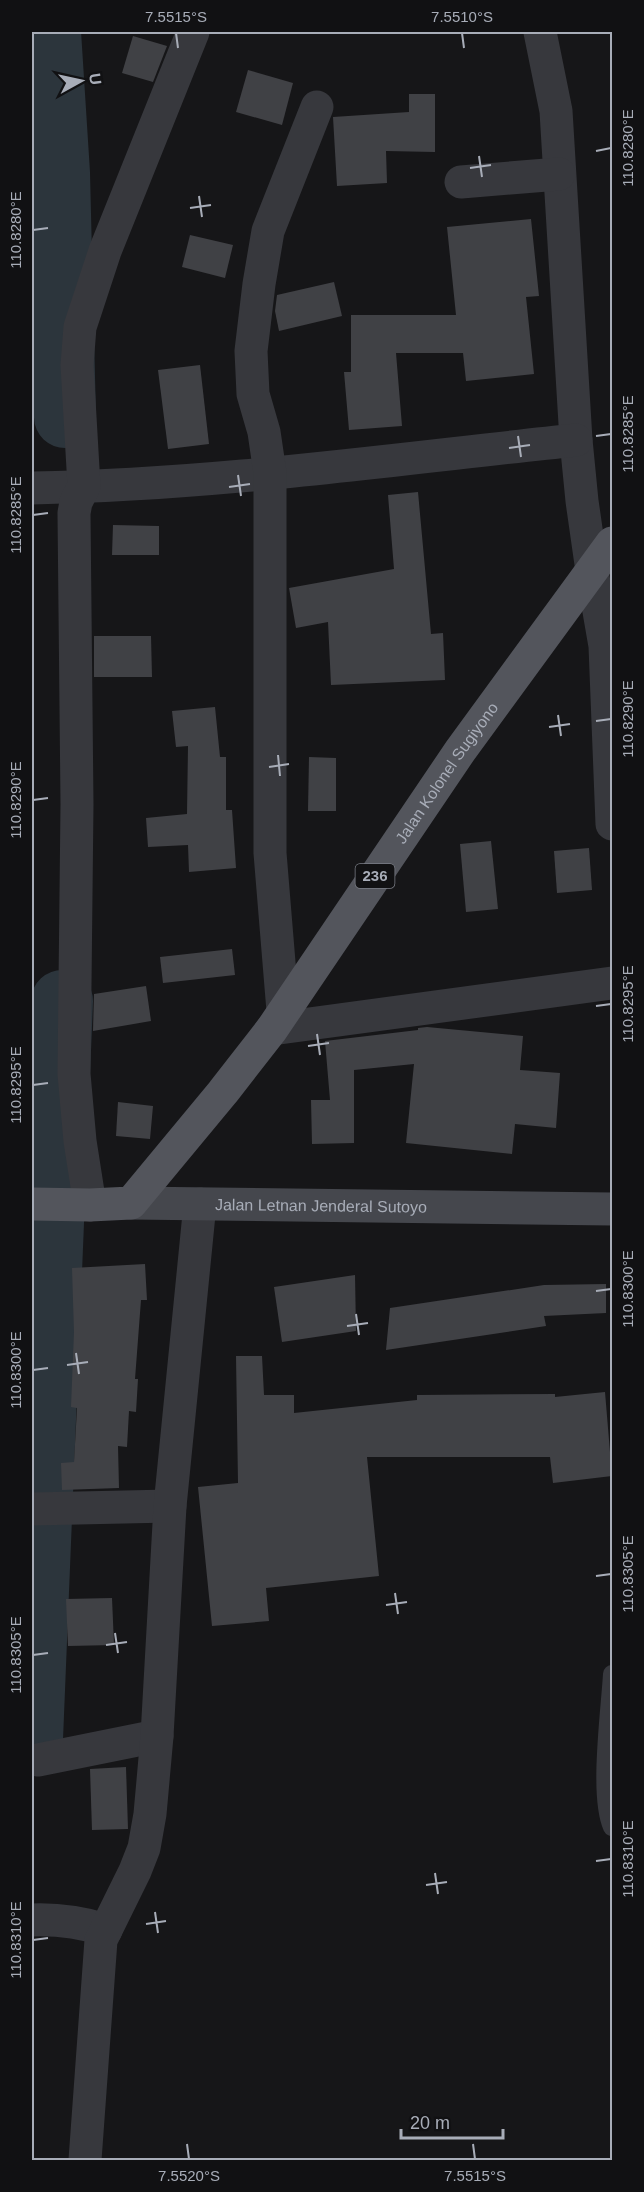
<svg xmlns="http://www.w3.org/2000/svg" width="644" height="2192" font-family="Helvetica,sans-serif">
<rect width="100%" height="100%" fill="#161618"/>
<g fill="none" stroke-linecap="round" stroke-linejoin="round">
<!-- river -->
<g stroke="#2c353c" stroke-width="62">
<path d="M 50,32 L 59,173 L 65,417"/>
<path d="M 32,1739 L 62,1001"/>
</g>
</g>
<!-- building -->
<g fill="#404145">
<path d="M 133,36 L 167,46 L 153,82 L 122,73 Z"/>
<path d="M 248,70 L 293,83 L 282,125 L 236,112 Z"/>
<path d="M 409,94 L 435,94 L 435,152 L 386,151 L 387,183 L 337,186 L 333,117 L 409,112 Z"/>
<path d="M 531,219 L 539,296 L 526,297 L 534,374 L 466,381 L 463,353 L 396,353 L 402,426 L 349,430 L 344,372 L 351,372 L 351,315 L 456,315 L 447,227 Z"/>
<path d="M 190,235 L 233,245 L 225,278 L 182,267 Z"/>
<path d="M 334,282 L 342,316 L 279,331 L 275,311 L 277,295 Z"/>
<path d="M 200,365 L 209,444 L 168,449 L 158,370 Z"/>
<path d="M 418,492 L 431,634 L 443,633 L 445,680 L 331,685 L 328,622 L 296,628 L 289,588 L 394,569 L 388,495 Z"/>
<path d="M 113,525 L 159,526 L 159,555 L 112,555 Z"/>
<path d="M 94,636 L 151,636 L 152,677 L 94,677 Z"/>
<path d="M 215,707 L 220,757 L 226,757 L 226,810 L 232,810 L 236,868 L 189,872 L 188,845 L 148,847 L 146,818 L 187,814 L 188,746 L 176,747 L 172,711 Z"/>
<path d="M 309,757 L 336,758 L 336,811 L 308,811 Z"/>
<path d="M 491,841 L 498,909 L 466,912 L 460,844 Z"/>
<path d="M 589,848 L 592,890 L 557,893 L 554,851 Z"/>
<path d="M 232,949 L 235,975 L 163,983 L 160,957 Z"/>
<path d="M 146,986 L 151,1021 L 93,1031 L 94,994 Z"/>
<path d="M 427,1027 L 523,1036 L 520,1070 L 560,1073 L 556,1128 L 515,1124 L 512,1154 L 406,1143 L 414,1064 L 354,1070 L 354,1143 L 312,1144 L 311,1100 L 330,1100 L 325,1041 L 418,1030 L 418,1028 Z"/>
<path d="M 118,1102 L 153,1106 L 150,1139 L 116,1136 Z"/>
<path d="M 145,1264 L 147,1300 L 141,1300 L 135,1379 L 138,1379 L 136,1412 L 129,1411 L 127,1447 L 118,1446 L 119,1488 L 62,1490 L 61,1463 L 74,1462 L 77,1408 L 71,1407 L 74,1332 L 72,1268 Z"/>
<path d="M 355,1275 L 356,1331 L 282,1342 L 274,1287 Z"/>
<path d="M 606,1284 L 606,1313 L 544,1316 L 546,1326 L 386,1350 L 390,1308 L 544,1285 Z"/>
<path d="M 236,1356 L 262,1356 L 264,1395 L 294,1395 L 294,1413 L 417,1400 L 417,1395 L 555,1394 L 555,1397 L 605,1392 L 612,1476 L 553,1483 L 550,1457 L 367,1457 L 379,1576 L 266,1588 L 269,1621 L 212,1626 L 198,1487 L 238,1483 Z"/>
<path d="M 112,1598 L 114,1645 L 68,1646 L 66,1599 Z"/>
<path d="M 126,1767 L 128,1829 L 92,1830 L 90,1769 Z"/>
</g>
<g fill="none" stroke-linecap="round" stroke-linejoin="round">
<!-- service -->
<path stroke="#37383d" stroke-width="18" d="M 612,1674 C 610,1710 598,1796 612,1827"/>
<!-- minor -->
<g stroke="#37383d" stroke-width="33">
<path d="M 540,32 L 556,111 L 576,440 L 582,501 L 592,571 L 605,646 L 612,824"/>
<path d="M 461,182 L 559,174"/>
<path d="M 32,488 C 213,485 396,459 576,440"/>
<path d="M 283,1011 L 270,853 L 270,473 L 264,432 L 253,394 L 251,351 L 259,284 L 268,231 L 317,107"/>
<path d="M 272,1029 L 612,983"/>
<path d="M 90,1205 L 80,1141 L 74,1074 L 77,804 L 74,513 L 76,502 L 84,486 L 77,365 L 80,327 L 105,251 L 193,32"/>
<path d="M 32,1509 L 170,1506"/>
<path d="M 38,1760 L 157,1736"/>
<path d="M 32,1920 C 58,1919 80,1922 106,1930"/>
<path d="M 85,2160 L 101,1940 L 135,1871 L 144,1848 L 150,1814 L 157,1736 L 170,1506 L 200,1204"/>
</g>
<!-- secondary -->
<path stroke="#45474d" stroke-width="33" id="s1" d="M 131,1203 L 612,1209"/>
<!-- primary -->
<path stroke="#53555c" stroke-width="33" id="s2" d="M 32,1204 L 90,1205 L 131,1203 L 223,1092 L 272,1029 L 460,751 L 612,543"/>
</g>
<!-- ticks -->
<path fill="none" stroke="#a8adb8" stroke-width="2" d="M 176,33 L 178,48M 462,33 L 464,48M 596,151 L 611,148M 479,156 L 482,177M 470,168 L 491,165M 199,196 L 202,217M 190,208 L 211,205M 33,230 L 48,228M 518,436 L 521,457M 596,436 L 611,434M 509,448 L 530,445M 238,475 L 241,496M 229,487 L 250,484M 33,515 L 48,513M 558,715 L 561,736M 596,721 L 611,719M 549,727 L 570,724M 278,755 L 280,776M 269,767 L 289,764M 33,800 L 48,798M 596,1006 L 611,1004M 317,1034 L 320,1055M 308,1046 L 329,1043M 33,1085 L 48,1083M 596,1291 L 611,1289M 356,1314 L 359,1335M 347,1326 L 368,1323M 76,1353 L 79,1374M 67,1365 L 88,1362M 33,1370 L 48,1368M 596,1576 L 611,1574M 395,1593 L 398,1614M 386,1605 L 407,1602M 115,1633 L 118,1653M 106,1645 L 127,1642M 33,1655 L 48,1653M 596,1861 L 611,1859M 435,1873 L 438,1894M 426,1885 L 447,1882M 155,1912 L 158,1933M 146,1924 L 166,1921M 33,1940 L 48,1938M 187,2144 L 189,2159M 473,2144 L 475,2159"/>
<g text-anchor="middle" stroke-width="4.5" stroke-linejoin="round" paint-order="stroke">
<!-- shield labels -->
<rect fill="#111113" stroke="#7b7e86" stroke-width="1.5" x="355.5" y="864" width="39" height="24" rx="4.5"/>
<g font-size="15" font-weight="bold" fill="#a8adb8">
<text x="375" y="881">236</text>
</g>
<!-- street labels -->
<g font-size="16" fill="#a8adb8" stroke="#111113">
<text dy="6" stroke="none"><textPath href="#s2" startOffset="633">Jalan Kolonel Sugiyono</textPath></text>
<text dy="6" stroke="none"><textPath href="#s1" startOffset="190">Jalan Letnan Jenderal Sutoyo</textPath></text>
</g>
</g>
<!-- border -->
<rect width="644" height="2192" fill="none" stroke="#111113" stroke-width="66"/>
<!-- north arrow -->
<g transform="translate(81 81) rotate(82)" stroke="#111113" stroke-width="4.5" paint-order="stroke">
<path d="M0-4.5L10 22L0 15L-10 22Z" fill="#a8adb8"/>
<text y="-9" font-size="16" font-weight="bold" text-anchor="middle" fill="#a8adb8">U</text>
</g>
<!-- scale -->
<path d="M401 2129v9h102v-9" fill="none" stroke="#a8adb8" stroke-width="3"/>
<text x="410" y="2129" font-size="18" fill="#a8adb8" stroke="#111113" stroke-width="4.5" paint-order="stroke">20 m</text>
<rect x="33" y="33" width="578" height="2126" fill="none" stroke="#a8adb8" stroke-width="2"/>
<g font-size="15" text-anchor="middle" fill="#a8adb8">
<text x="176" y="22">7.5515°S</text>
<text x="462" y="22">7.5510°S</text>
<text transform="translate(628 148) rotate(-90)" y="5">110.8280°E</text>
<text transform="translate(16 230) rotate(-90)" y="5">110.8280°E</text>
<text transform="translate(628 434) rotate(-90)" y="5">110.8285°E</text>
<text transform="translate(16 515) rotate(-90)" y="5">110.8285°E</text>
<text transform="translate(628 719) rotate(-90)" y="5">110.8290°E</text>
<text transform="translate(16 800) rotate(-90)" y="5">110.8290°E</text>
<text transform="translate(628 1004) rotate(-90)" y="5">110.8295°E</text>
<text transform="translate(16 1085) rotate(-90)" y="5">110.8295°E</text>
<text transform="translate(628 1289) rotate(-90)" y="5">110.8300°E</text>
<text transform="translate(16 1370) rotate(-90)" y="5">110.8300°E</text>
<text transform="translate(628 1574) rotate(-90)" y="5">110.8305°E</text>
<text transform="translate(16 1655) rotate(-90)" y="5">110.8305°E</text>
<text transform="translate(628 1859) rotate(-90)" y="5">110.8310°E</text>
<text transform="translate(16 1940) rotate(-90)" y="5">110.8310°E</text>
<text x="189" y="2181">7.5520°S</text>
<text x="475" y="2181">7.5515°S</text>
</g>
</svg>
